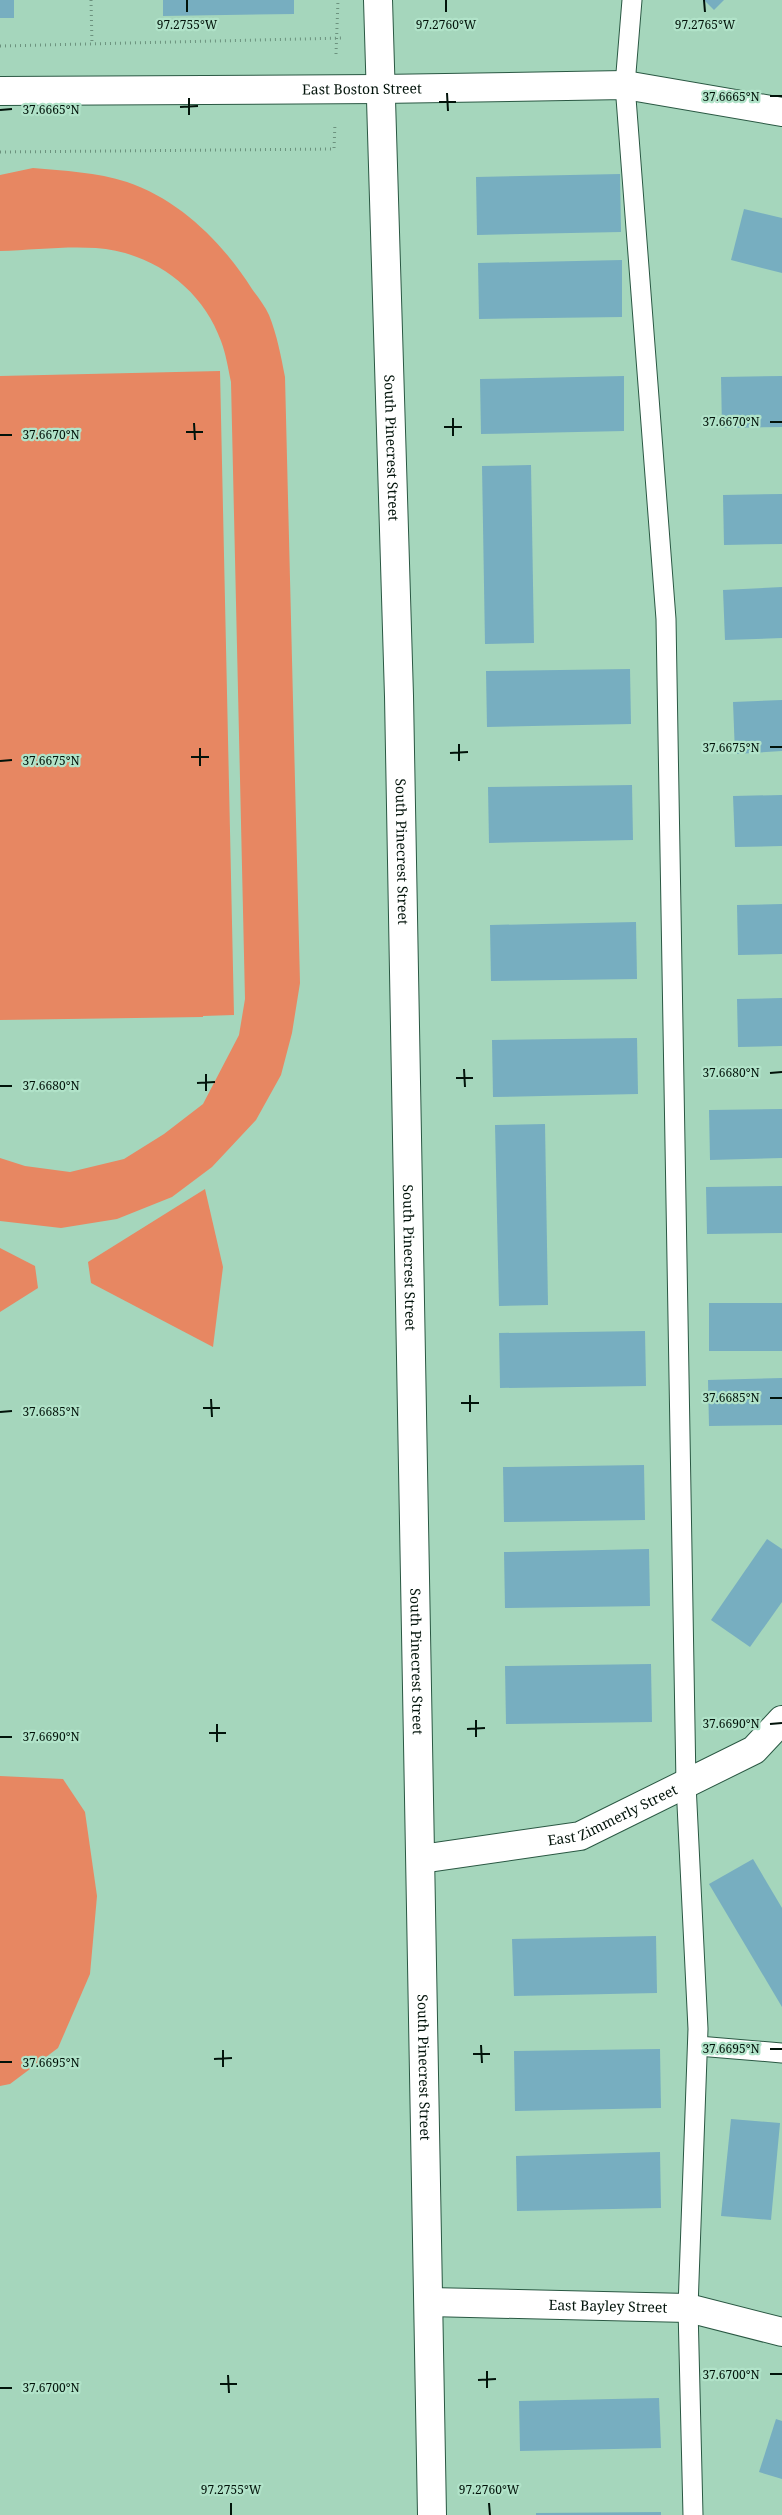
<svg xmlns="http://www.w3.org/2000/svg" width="782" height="2515" font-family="'Noto Serif',serif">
<rect width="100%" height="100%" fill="#a5d6bc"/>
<!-- green -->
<g fill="#e78762">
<path d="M 33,168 C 64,171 97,172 127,182 C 180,200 223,243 252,289 C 258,297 265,306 269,315 C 277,335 281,356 285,377 L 300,983 L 292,1033 L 281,1075 L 256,1120 L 212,1167 L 172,1197 L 117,1219 L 61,1228 L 0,1221 L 0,1158 L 25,1166 L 70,1172 L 124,1159 L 164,1134 L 203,1104 L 239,1035 L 245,999 L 231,382 C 228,368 226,354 221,341 C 202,288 152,252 96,248 C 65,246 31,250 0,251 L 0,175 Z"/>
<path d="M 220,371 L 234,1015 L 203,1016 L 203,1017 L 0,1020 L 0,376 Z"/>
<path d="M 205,1189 L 223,1267 L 213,1347 L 91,1283 L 88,1262 Z"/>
<path d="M 0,1248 L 35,1266 L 38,1288 L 0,1312 Z"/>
<path d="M 0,1776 L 63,1779 L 85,1812 L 97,1896 L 90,1974 L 58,2048 L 10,2084 L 0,2086 Z"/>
</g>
<!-- building -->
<g fill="#77aec0">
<rect x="0" y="0" width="14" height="18"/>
<path d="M 163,0 L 294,0 L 294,14 L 163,16 Z"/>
<path d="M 704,0 L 724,0 L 714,10 Z"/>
<path d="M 620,174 L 621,232 L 477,235 L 476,177 Z"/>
<path d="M 744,209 L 782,218 L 782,273 L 731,260 Z"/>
<path d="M 622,260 L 622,317 L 479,319 L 478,263 Z"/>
<path d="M 624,376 L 624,431 L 481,434 L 480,379 Z"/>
<path d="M 782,376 L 782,427 L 722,428 L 721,377 Z"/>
<path d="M 531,465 L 534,643 L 485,644 L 482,466 Z"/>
<path d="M 782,494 L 782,544 L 724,545 L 723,495 Z"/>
<path d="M 782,587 L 782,638 L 725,640 L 723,590 Z"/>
<path d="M 630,669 L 631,724 L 487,727 L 486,671 Z"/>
<path d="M 782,700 L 782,751 L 735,754 L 733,702 Z"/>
<path d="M 632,785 L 633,840 L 489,843 L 488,787 Z"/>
<path d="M 782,795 L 782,846 L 735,847 L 733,796 Z"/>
<path d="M 782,904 L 782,954 L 738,955 L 737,905 Z"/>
<path d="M 636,922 L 637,979 L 491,981 L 490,925 Z"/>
<path d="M 782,998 L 782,1046 L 738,1047 L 737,999 Z"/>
<path d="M 637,1038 L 638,1094 L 493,1097 L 492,1040 Z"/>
<path d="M 782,1109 L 782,1158 L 710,1160 L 709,1110 Z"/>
<path d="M 545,1124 L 548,1305 L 499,1306 L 495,1125 Z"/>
<path d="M 782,1186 L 782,1233 L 707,1234 L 706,1187 Z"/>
<rect x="709" y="1303" width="73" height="48"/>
<path d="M 645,1331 L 646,1386 L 500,1388 L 499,1333 Z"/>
<path d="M 782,1378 L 782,1425 L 709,1426 L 708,1380 Z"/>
<path d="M 644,1465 L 645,1520 L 504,1522 L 503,1467 Z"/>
<path d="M 767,1539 L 782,1549 L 782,1602 L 750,1647 L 711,1620 Z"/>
<path d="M 649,1549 L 650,1606 L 505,1608 L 504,1552 Z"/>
<path d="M 651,1664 L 652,1722 L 506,1724 L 505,1666 Z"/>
<path d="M 753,1859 L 782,1908 L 782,2007 L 709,1884 Z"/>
<path d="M 656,1936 L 657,1993 L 514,1996 L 512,1939 Z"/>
<path d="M 660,2049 L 661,2108 L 515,2111 L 514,2051 Z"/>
<path d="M 731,2119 L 780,2123 L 771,2220 L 721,2216 Z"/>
<path d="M 660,2152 L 661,2208 L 517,2211 L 516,2156 Z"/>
<path d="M 659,2398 L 661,2448 L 520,2451 L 519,2401 Z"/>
<path d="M 776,2419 L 782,2421 L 782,2479 L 759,2472 Z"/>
<path d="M 661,2512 L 661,2515 L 536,2515 L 536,2513 Z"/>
</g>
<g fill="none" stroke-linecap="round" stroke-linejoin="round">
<!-- lane casing -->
<g stroke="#2a5843" stroke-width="21">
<g id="lane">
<path d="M 632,0 L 625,85 L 666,619 L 686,1784 L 698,2029 L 688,2308 L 693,2515"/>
<path d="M 698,2046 L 782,2053"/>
</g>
</g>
<!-- street casing -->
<g stroke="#2a5843" stroke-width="30">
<g id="street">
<path id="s1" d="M 378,0 L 399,696 L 432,2515"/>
<path id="s2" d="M 0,91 L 380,89 L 625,85 L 782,112"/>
<path id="s3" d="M 421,1859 L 580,1836 L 754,1750 L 782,1720"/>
<path id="s4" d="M 429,2302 L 688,2308 L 782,2332"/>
</g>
</g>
<!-- path -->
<g stroke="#6c927e" stroke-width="3" stroke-dasharray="1 4" stroke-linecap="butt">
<path d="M 91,0 L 92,44"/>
<path d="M 0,46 L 344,38"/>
<path d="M 336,54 L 338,0"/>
<path d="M 0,152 L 334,149 L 335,123"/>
</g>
<!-- lane -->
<use href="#lane" stroke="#fff" stroke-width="19"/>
<!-- street -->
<use href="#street" stroke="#fff" stroke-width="28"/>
</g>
<!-- ticks -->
<path fill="none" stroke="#02130a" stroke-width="2" d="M 187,0 L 187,12M 446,0 L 446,12M 704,0 L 705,12M 447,93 L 448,111M 770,96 L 782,96M 189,98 L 189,115M 439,102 L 456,102M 180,107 L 198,106M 0,110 L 12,109M 453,418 L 453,436M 770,422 L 782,422M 194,423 L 195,440M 444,427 L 462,427M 186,432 L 203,432M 0,435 L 12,435M 459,744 L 459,761M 770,747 L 782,747M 200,748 L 200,766M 450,753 L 468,752M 191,757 L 209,757M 0,761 L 12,760M 464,1069 L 465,1087M 770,1073 L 782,1072M 206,1074 L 206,1091M 456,1078 L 473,1078M 197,1083 L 215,1082M 0,1086 L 12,1086M 470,1395 L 470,1412M 770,1398 L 782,1398M 211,1399 L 212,1417M 461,1403 L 479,1403M 203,1408 L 220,1408M 0,1412 L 12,1411M 476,1720 L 476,1737M 217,1724 L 217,1742M 770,1724 L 782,1723M 467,1729 L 485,1728M 209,1733 L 226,1733M 0,1737 L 12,1737M 481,2045 L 482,2063M 770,2049 L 782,2049M 223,2050 L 223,2067M 473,2054 L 490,2054M 214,2059 L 232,2058M 0,2062 L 12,2062M 487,2371 L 487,2388M 770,2374 L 782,2374M 228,2375 L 229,2393M 478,2380 L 496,2379M 220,2384 L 237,2384M 0,2388 L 12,2388M 231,2503 L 231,2515M 489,2503 L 490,2515"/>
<g text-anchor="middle" stroke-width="4.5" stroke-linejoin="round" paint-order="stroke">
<!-- street labels -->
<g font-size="14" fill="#02130a" stroke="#b1e3c9">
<text dy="5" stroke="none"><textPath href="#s2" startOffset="362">East Boston Street</textPath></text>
<text dy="5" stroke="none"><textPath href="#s1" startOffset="448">South Pinecrest Street</textPath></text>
<text dy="5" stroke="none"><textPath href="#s1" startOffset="852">South Pinecrest Street</textPath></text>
<text dy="5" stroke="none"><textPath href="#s1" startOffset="1258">South Pinecrest Street</textPath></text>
<text dy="5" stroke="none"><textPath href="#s1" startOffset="1662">South Pinecrest Street</textPath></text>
<text dy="5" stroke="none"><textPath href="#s3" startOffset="198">East Zimmerly Street</textPath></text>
<text dy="5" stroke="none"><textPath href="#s1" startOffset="2068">South Pinecrest Street</textPath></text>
<text dy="5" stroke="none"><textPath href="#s4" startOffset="179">East Bayley Street</textPath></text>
</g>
</g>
<g font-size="12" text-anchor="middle" fill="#02130a" stroke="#b1e3c9" stroke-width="4.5" stroke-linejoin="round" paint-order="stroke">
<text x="187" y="29">97.2755°W</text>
<text x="446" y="29">97.2760°W</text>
<text x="705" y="29">97.2765°W</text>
<text x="731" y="101">37.6665°N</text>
<text x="51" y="114">37.6665°N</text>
<text x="731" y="426">37.6670°N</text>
<text x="51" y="439">37.6670°N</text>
<text x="731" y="752">37.6675°N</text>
<text x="51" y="765">37.6675°N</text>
<text x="731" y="1077">37.6680°N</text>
<text x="51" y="1090">37.6680°N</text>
<text x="731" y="1402">37.6685°N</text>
<text x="51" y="1416">37.6685°N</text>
<text x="731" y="1728">37.6690°N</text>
<text x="51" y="1741">37.6690°N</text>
<text x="731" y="2053">37.6695°N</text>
<text x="51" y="2067">37.6695°N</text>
<text x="731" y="2379">37.6700°N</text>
<text x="51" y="2392">37.6700°N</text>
<text x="231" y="2494">97.2755°W</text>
<text x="489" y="2494">97.2760°W</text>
</g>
</svg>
